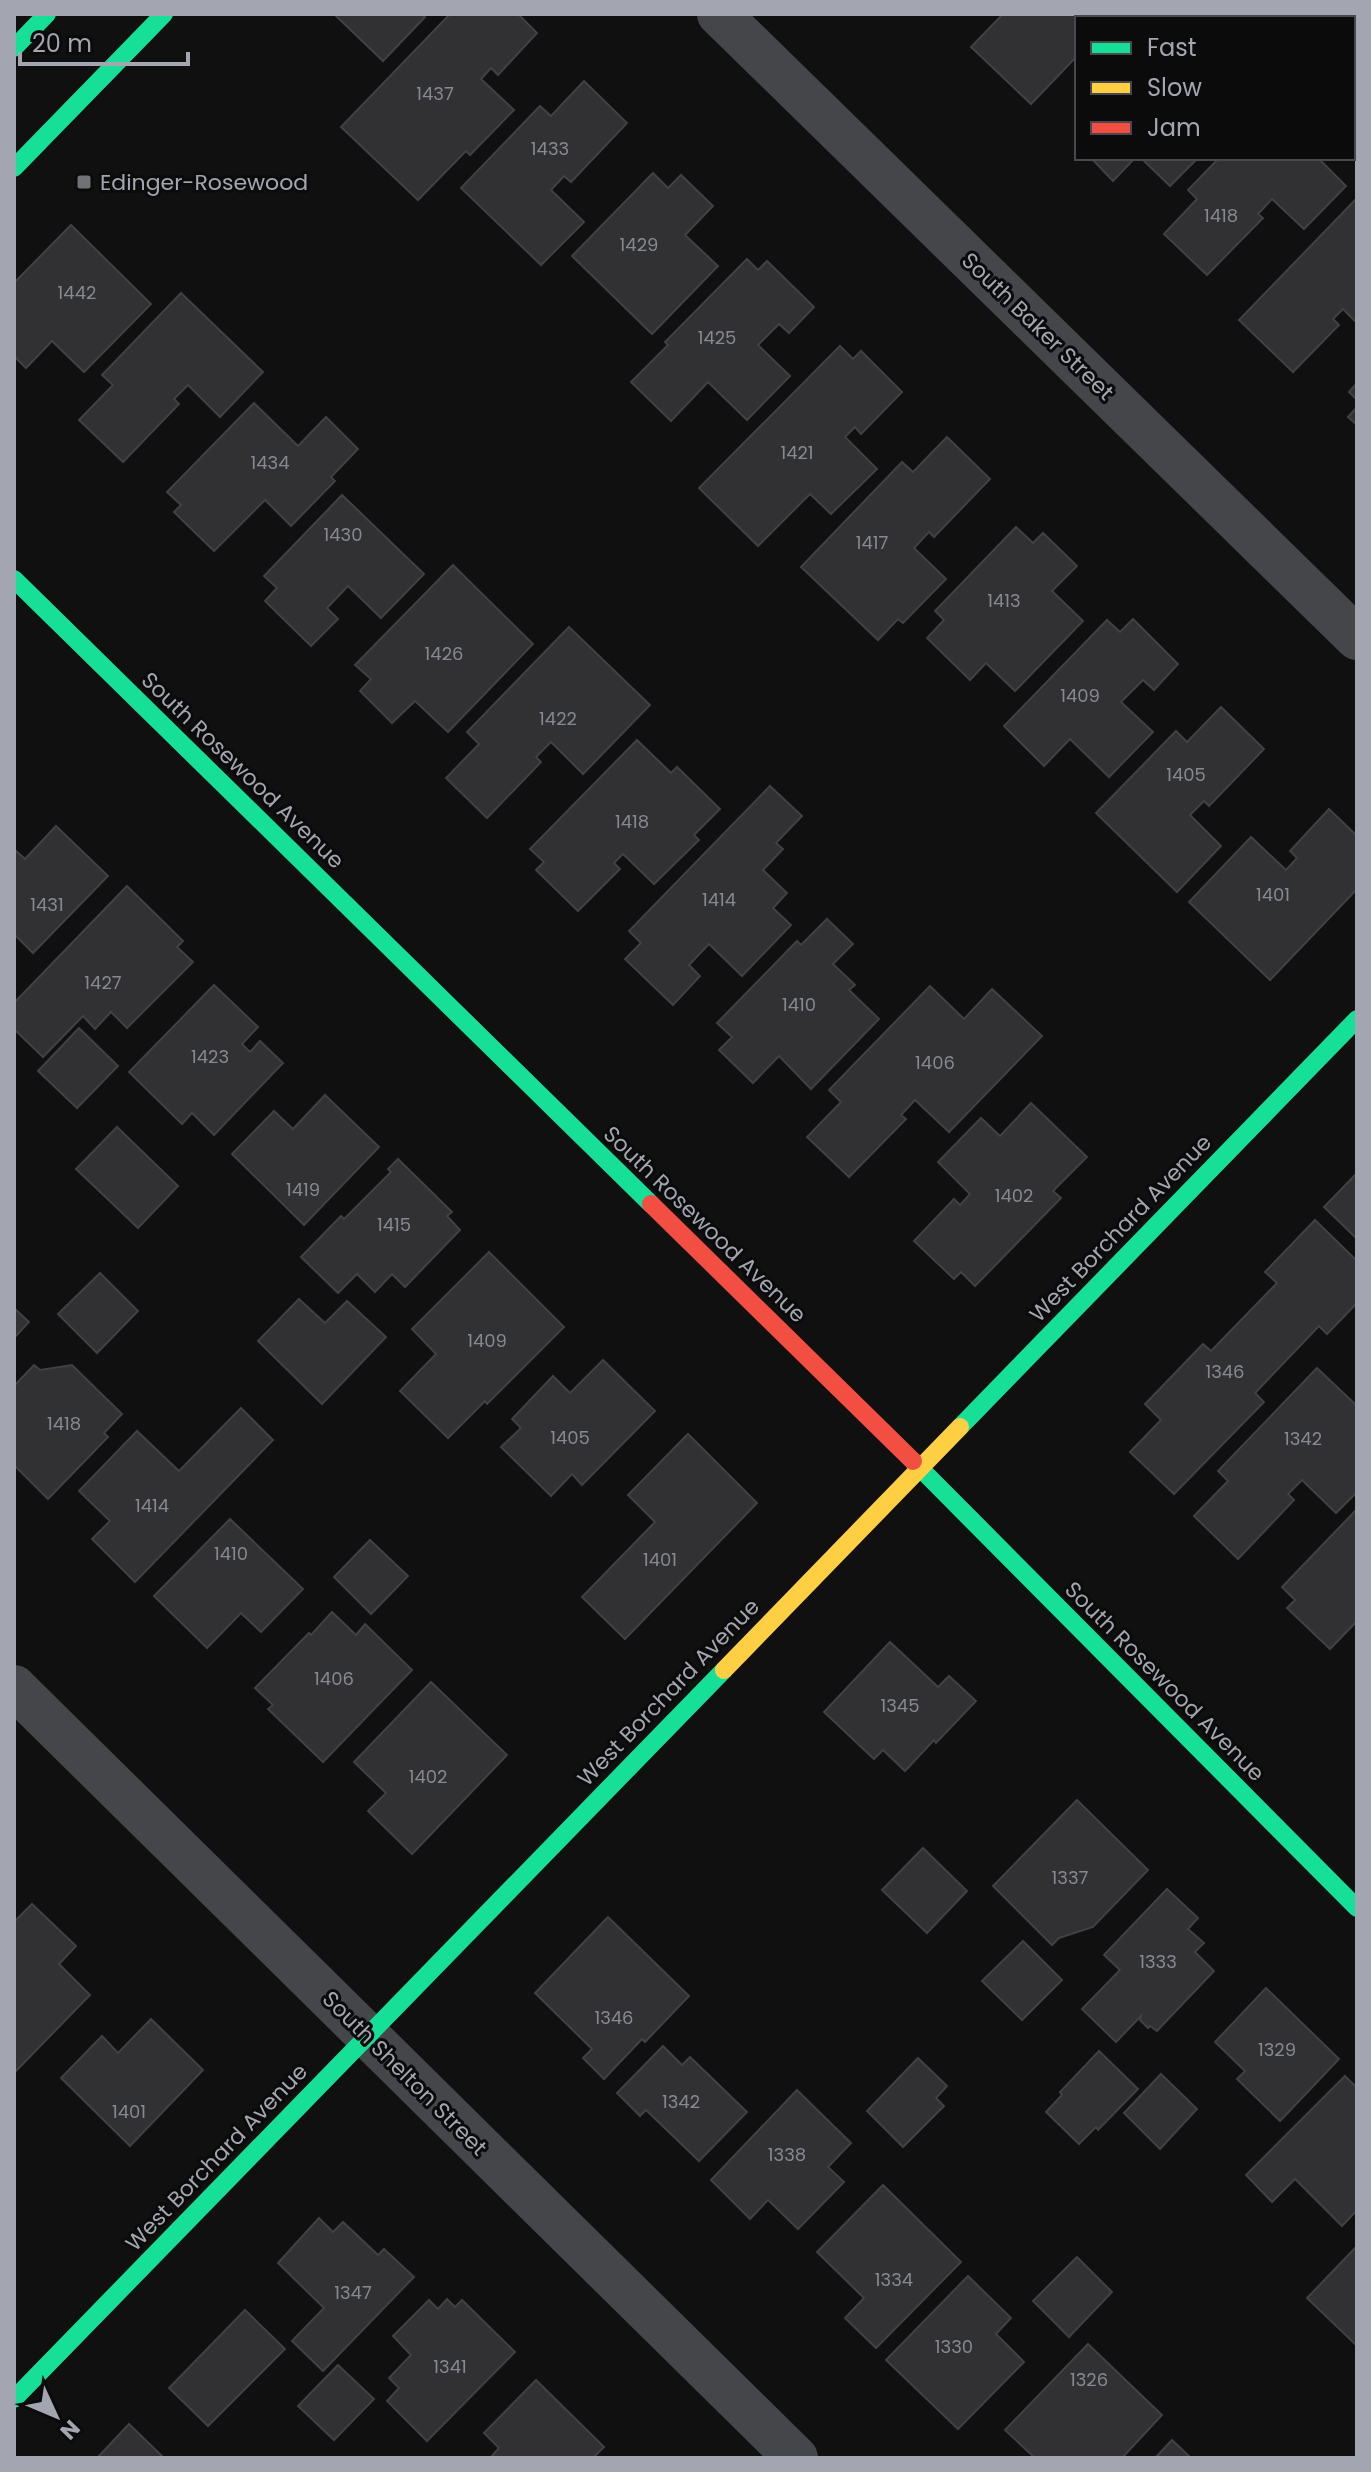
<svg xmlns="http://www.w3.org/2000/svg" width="1371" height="2472" font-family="Poppins,sans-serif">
<rect width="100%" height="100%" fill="#101011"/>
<!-- building -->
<g fill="#313133" stroke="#404144" stroke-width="2">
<path d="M 334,14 L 421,14 L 425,17 L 383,61 Z"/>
<path d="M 450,14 L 518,14 L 537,33 L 498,75 L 491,68 L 481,79 L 514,110 L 470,155 L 466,151 L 418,200 L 341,127 Z"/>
<path d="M 1003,14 L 1155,14 L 1152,18 L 1077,18 L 1077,56 L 1031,104 L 971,47 Z"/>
<path d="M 584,81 L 627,123 L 571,182 L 564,176 L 551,190 L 584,222 L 541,265 L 461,188 L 540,106 L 551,116 Z"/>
<path d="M 1091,158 L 1135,158 L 1113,181 Z"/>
<path d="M 1141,158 L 1198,158 L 1170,186 Z"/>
<path d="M 1219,158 L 1318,158 L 1346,186 L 1304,229 L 1272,199 L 1258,214 L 1263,218 L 1207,275 L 1164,234 L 1197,199 L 1188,190 Z"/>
<path d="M 653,173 L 668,188 L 681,175 L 713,206 L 685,235 L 718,266 L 652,334 L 572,256 Z"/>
<path d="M 1357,198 L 1357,323 L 1343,309 L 1333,319 L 1339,325 L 1293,372 L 1239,320 Z"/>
<path d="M 71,225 L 151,304 L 84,372 L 52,341 L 26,368 L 14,356 L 14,283 Z"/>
<path d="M 747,259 L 758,270 L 767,261 L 814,307 L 789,333 L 779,324 L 758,345 L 790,376 L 747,420 L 708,382 L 671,421 L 631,382 L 668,345 L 665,342 Z"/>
<path d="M 181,293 L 263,372 L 220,417 L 188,385 L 174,399 L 179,404 L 123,462 L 79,420 L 113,385 L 102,375 Z"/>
<path d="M 840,346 L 853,359 L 861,351 L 902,392 L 861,434 L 855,427 L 845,437 L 877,469 L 831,514 L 810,494 L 758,546 L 699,488 Z"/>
<path d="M 1357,383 L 1357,400 L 1349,392 Z"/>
<path d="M 254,403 L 298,446 L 326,417 L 358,449 L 331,477 L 335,481 L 291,526 L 265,500 L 214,551 L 174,512 L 181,505 L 167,492 Z"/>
<path d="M 1357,407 L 1357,425 L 1348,417 Z"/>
<path d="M 947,437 L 990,479 L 934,537 L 929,532 L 914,548 L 946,579 L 903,623 L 898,619 L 878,640 L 801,567 L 902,462 L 913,472 Z"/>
<path d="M 342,495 L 424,574 L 381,618 L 348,586 L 327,608 L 338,619 L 311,646 L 265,601 L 277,588 L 264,576 Z"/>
<path d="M 1016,527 L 1033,543 L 1043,533 L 1077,566 L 1052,591 L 1083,621 L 1015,691 L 986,663 L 970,680 L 927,638 L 944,620 L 935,611 Z"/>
<path d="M 453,565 L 533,644 L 448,732 L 415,701 L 392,723 L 360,691 L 371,679 L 355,665 Z"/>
<path d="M 1133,619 L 1178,664 L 1154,690 L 1143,680 L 1121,702 L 1153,732 L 1109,777 L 1070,739 L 1044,766 L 1004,726 L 1107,620 L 1120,632 Z"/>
<path d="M 569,627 L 650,705 L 583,774 L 551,742 L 536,757 L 541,762 L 487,818 L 446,778 L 479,744 L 467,732 Z"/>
<path d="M 1221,707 L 1264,749 L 1209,806 L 1204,801 L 1190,815 L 1221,846 L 1177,892 L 1096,813 L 1176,731 L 1187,742 Z"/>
<path d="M 637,740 L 671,773 L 677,767 L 720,809 L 694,835 L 699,840 L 654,884 L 623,854 L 614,863 L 620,869 L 578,911 L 536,870 L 544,862 L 530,849 Z"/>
<path d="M 770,786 L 802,816 L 776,843 L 783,849 L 763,870 L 787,893 L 773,908 L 791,925 L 742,976 L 709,944 L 689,965 L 700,976 L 673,1005 L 625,959 L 641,943 L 629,931 Z"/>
<path d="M 1329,809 L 1357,836 L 1357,889 L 1270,980 L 1189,902 L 1251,837 L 1286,870 L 1297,858 L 1290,851 Z"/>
<path d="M 56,826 L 108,876 L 33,953 L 14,934 L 14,849 L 25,859 Z"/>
<path d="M 127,886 L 183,941 L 177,947 L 193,962 L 127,1028 L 111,1012 L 95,1029 L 83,1016 L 43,1057 L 14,1029 L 14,1003 Z"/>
<path d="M 827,919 L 853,944 L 833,964 L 855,985 L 849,990 L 879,1019 L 811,1089 L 779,1056 L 753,1083 L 719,1050 L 732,1037 L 717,1023 L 797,941 L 801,945 Z"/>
<path d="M 214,985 L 258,1027 L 242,1044 L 250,1052 L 260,1041 L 283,1063 L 214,1135 L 192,1113 L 182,1124 L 129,1072 Z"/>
<path d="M 930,986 L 964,1019 L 992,989 L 1042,1036 L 949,1132 L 915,1100 L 901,1115 L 906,1119 L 849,1177 L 807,1137 L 841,1102 L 829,1090 Z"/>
<path d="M 79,1028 L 118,1066 L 77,1108 L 38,1071 Z"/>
<path d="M 325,1095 L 379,1147 L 304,1225 L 232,1154 L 274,1111 L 293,1129 Z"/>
<path d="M 1031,1103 L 1087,1157 L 1053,1191 L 1061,1198 L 975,1286 L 961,1272 L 954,1279 L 914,1241 L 954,1199 L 960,1205 L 970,1194 L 938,1162 L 981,1118 L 1000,1136 Z"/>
<path d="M 117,1127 L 178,1186 L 138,1228 L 76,1169 Z"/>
<path d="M 398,1159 L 452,1212 L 447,1216 L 460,1230 L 405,1287 L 392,1274 L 375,1292 L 357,1274 L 338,1293 L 301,1257 L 341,1216 L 344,1219 L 391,1172 L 388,1169 Z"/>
<path d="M 1357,1173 L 1357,1239 L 1324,1207 Z"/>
<path d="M 1315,1220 L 1357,1261 L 1357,1303 L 1327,1334 L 1319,1326 L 1255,1393 L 1264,1402 L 1174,1494 L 1130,1452 L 1161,1420 L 1145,1404 L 1203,1344 L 1211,1351 L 1277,1283 L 1265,1272 Z"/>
<path d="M 489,1252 L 564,1327 L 487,1404 L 485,1401 L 448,1438 L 400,1391 L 436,1354 L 412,1329 Z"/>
<path d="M 100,1273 L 138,1311 L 97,1353 L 58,1314 Z"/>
<path d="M 299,1299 L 325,1323 L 347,1301 L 386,1337 L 322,1404 L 258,1341 Z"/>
<path d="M 14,1308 L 29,1322 L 14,1338 Z"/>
<path d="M 603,1360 L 655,1411 L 582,1485 L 572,1474 L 551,1496 L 501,1447 L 521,1428 L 512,1419 L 553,1376 L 570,1393 Z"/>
<path d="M 34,1365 L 40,1370 L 72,1365 L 122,1414 L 104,1433 L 108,1437 L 48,1499 L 14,1465 L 14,1386 Z"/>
<path d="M 1317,1368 L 1357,1406 L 1357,1492 L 1336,1513 L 1302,1480 L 1288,1494 L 1294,1500 L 1238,1559 L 1194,1516 L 1228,1481 L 1218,1471 Z"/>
<path d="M 241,1408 L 273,1440 L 135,1582 L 92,1539 L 110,1521 L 79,1491 L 137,1431 L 179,1471 Z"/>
<path d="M 688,1434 L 757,1503 L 625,1639 L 582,1597 L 655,1522 L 628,1495 Z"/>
<path d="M 1357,1509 L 1357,1621 L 1330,1649 L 1287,1608 L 1295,1600 L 1282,1587 Z"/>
<path d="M 230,1519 L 303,1589 L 261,1632 L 241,1613 L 207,1648 L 154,1596 Z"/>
<path d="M 370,1540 L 408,1576 L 371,1614 L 334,1577 Z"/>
<path d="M 332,1612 L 356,1635 L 365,1624 L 412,1670 L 323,1762 L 268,1709 L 273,1705 L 255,1688 L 309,1633 L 311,1635 Z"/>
<path d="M 890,1642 L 938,1687 L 949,1676 L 976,1701 L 936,1743 L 934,1740 L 905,1771 L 883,1750 L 874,1759 L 824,1712 Z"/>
<path d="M 431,1682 L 507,1755 L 412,1854 L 368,1811 L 386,1793 L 354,1762 Z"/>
<path d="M 1077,1800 L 1148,1870 L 1093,1927 L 1059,1938 L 1052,1945 L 993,1886 Z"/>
<path d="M 923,1848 L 967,1891 L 927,1933 L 882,1890 Z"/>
<path d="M 1167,1889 L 1198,1918 L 1188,1929 L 1204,1943 L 1195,1952 L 1214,1971 L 1157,2031 L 1150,2026 L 1148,2028 L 1140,2020 L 1141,2016 L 1116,2042 L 1082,2009 L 1120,1970 L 1104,1955 Z"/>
<path d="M 32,1904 L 76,1946 L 59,1964 L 90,1995 L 14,2073 L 14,1922 Z"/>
<path d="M 608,1917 L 689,1996 L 645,2042 L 642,2039 L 604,2079 L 583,2058 L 592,2049 L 535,1993 Z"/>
<path d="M 1023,1941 L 1062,1980 L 1022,2020 L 982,1981 Z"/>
<path d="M 1266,1988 L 1339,2059 L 1280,2121 L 1237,2079 L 1245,2071 L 1215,2042 Z"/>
<path d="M 151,2019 L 203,2070 L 130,2146 L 61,2078 L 102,2036 L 118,2053 Z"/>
<path d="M 663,2046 L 682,2065 L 690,2057 L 747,2112 L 699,2161 L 646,2110 L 640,2116 L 617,2093 Z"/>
<path d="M 1099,2051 L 1138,2089 L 1098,2130 L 1096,2127 L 1079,2144 L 1046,2112 L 1062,2095 L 1060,2092 Z"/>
<path d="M 918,2058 L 947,2086 L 936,2098 L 944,2106 L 903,2147 L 867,2111 Z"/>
<path d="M 1161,2074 L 1197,2109 L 1160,2149 L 1124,2113 Z"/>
<path d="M 1345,2076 L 1357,2088 L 1357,2210 L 1342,2226 L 1295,2179 L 1272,2202 L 1246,2175 Z"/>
<path d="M 797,2090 L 851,2143 L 828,2167 L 844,2182 L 798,2229 L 768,2200 L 750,2219 L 711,2180 Z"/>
<path d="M 883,2185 L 961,2262 L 876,2348 L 845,2318 L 864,2298 L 817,2252 Z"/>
<path d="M 319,2218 L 333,2232 L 343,2222 L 378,2255 L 384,2249 L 414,2277 L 323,2371 L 292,2341 L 324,2308 L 278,2263 Z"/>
<path d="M 1357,2246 L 1357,2346 L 1307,2298 Z"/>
<path d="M 1077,2257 L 1112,2292 L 1069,2337 L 1033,2301 Z"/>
<path d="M 968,2276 L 1011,2318 L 996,2334 L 1024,2362 L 958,2429 L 886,2360 Z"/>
<path d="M 447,2299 L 455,2307 L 462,2300 L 515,2352 L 427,2441 L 387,2401 L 399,2388 L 389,2378 L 411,2355 L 393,2336 L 429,2300 L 438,2309 Z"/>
<path d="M 245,2310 L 285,2349 L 208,2426 L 169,2388 Z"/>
<path d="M 1088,2344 L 1162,2415 L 1122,2458 L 1035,2458 L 1005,2430 Z"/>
<path d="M 338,2365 L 374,2399 L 334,2440 L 298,2406 Z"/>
<path d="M 536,2380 L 604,2447 L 593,2458 L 490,2458 L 499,2448 L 484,2433 Z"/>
<path d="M 129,2424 L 164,2458 L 97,2458 Z"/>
<path d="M 1172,2440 L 1191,2458 L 1155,2458 Z"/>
</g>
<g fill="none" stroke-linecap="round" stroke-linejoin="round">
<!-- street -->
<g stroke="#45464a" stroke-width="44">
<path d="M 719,14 L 1357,638"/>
<path d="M 14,1687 L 796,2458"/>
</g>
<!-- fast -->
<g stroke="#16e098" stroke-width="18">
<path d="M 14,48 L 47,14"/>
<path d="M 14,168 L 164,14"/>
<path d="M 14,579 L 651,1204"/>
<path d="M 960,1427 L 1357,1019"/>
<path d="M 913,1461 L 1357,1908"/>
<path d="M 14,2399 L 724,1670"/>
</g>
<!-- slow -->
<path stroke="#ffcf43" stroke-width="18" d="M 724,1670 L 960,1427"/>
<!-- jam -->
<path stroke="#f24e42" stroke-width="18" d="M 651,1204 L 913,1461"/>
</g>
<!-- markers -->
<rect fill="#707278" stroke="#0c0b0c" stroke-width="3" x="76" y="174" width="16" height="16" rx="4"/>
<g text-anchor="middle" stroke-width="6" stroke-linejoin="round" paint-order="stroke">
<!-- number labels -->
<g font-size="18" fill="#868991">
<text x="435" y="100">1437</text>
<text x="550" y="155">1433</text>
<text x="1221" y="222">1418</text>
<text x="639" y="251">1429</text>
<text x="77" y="299">1442</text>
<text x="717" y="344">1425</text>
<text x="797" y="459">1421</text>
<text x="270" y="469">1434</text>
<text x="343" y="541">1430</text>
<text x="872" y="549">1417</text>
<text x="1004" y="607">1413</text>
<text x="444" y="660">1426</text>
<text x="1080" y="702">1409</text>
<text x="558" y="725">1422</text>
<text x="1186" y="781">1405</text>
<text x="632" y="828">1418</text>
<text x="1273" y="901">1401</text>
<text x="719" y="906">1414</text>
<text x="47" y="911">1431</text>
<text x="103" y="989">1427</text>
<text x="799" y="1011">1410</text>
<text x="210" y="1063">1423</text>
<text x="935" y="1069">1406</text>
<text x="303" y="1196">1419</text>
<text x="1014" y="1202">1402</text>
<text x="394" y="1231">1415</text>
<text x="487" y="1347">1409</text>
<text x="1225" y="1378">1346</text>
<text x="64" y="1430">1418</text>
<text x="570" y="1444">1405</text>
<text x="1303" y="1445">1342</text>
<text x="152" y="1512">1414</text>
<text x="231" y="1560">1410</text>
<text x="660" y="1566">1401</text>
<text x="334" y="1685">1406</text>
<text x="900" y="1712">1345</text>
<text x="428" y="1783">1402</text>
<text x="1070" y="1884">1337</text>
<text x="1158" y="1968">1333</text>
<text x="614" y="2024">1346</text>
<text x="1277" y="2056">1329</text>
<text x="681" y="2108">1342</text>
<text x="129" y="2118">1401</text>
<text x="787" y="2161">1338</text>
<text x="894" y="2286">1334</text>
<text x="353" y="2299">1347</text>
<text x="954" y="2353">1330</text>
<text x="450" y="2373">1341</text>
<text x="1089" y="2386">1326</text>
</g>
<!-- poi labels -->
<g font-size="22" fill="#a3a6b0" stroke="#0c0b0c" text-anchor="start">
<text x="100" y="190">Edinger-Rosewood</text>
</g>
<!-- street labels -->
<g font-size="22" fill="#a3a6b0" stroke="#0c0b0c">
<text transform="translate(1038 326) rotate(44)" y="8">South Baker Street</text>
<text transform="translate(243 770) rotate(44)" y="8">South Rosewood Avenue</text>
<text transform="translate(705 1224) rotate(44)" y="8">South Rosewood Avenue</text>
<text transform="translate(1120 1228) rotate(-46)" y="8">West Borchard Avenue</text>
<text transform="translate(1165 1681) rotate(45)" y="8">South Rosewood Avenue</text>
<text transform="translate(668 1692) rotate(-46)" y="8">West Borchard Avenue</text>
<text transform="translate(405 2073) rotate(45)" y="8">South Shelton Street</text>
<text transform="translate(216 2157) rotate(-46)" y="8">West Borchard Avenue</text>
</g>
</g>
<!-- border -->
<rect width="1371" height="2472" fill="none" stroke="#a3a6b0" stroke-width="32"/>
<!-- legend -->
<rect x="1075" y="16" width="280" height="144" fill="#0c0b0c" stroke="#48494e" stroke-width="2"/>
<rect x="1091" y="42" width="40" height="12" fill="#16e098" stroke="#48494e" stroke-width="2"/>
<text x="1147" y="56" font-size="24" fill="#a3a6b0">Fast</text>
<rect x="1091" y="82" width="40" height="12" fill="#ffcf43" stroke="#48494e" stroke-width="2"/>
<text x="1147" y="96" font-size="24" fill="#a3a6b0">Slow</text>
<rect x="1091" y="122" width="40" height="12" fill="#f24e42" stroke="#48494e" stroke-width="2"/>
<text x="1147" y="136" font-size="24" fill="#a3a6b0">Jam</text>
<!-- north arrow -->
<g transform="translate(56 2416) rotate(134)" stroke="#0c0b0c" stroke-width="6" paint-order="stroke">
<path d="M0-6L14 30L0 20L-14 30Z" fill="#a3a6b0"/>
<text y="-12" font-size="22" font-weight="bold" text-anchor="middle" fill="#a3a6b0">N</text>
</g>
<!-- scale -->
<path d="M20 52v12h168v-12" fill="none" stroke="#a3a6b0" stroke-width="4"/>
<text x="32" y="52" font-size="24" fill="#a3a6b0" stroke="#0c0b0c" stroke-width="6" paint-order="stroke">20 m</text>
</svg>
